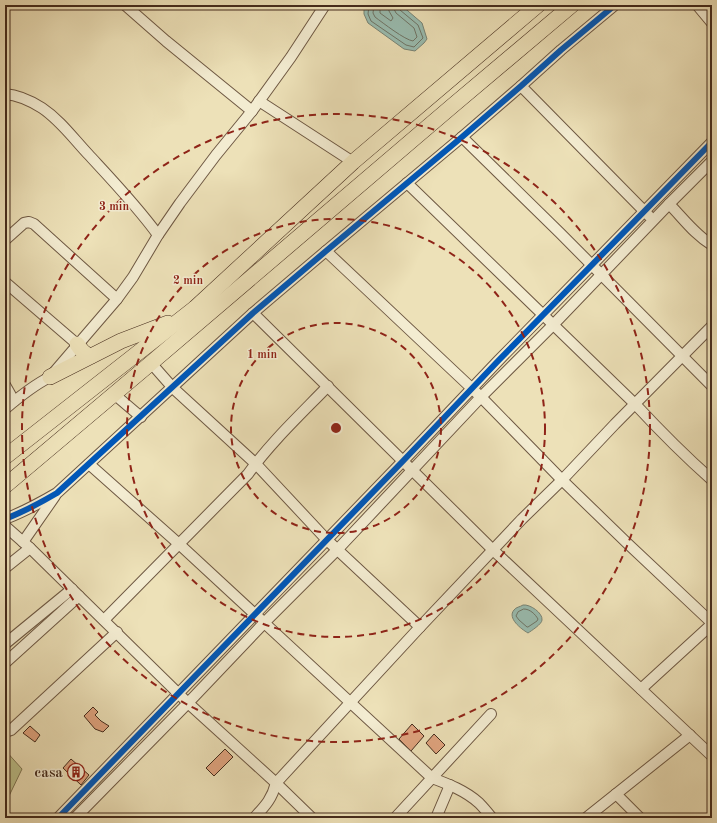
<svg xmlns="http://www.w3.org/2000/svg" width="717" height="823" font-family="'Old Standard TT',serif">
<rect width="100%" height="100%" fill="#ede1b8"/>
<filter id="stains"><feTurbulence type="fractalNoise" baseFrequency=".005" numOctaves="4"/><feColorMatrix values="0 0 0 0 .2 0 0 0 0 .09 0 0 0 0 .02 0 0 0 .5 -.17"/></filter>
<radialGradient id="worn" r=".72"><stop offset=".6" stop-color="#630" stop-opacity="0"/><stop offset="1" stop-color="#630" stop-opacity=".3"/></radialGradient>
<!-- green -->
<path fill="#bdc18b" stroke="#807654" d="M 5,750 L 22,769 L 9,796 L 5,800 Z"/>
<!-- water -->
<g fill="#99bdb1" stroke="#778375">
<path d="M 366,5 L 401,5 L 422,23 L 427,39 L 424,43 L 415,51 L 404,49 L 368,23 L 364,14 L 364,9 Z"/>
<path d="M 523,605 C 530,604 543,613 542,620 C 542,624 531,631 528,633 C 521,629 507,618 514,610 C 516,607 520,607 523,605 Z"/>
</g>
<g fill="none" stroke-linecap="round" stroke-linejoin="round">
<!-- shore -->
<g stroke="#6e7466" stroke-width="1">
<path d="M 369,5 L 368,14 L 371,21 L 406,45 L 414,47 L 423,38 L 418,25 L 400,10 L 399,5"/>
<path d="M 374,5 L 373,13 L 375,17 C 383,23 405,40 413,41 L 417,37 L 414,28 L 396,13 L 394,9 L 394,5"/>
<path d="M 380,5 L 380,13 L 391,21 L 393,18 L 389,11 L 388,5"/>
<path d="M 524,609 C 530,609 535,614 538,619 L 537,621 L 528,627 L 527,627 L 519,620 L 516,616 L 518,612 Z"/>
</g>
</g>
<!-- building -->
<g fill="#e0a47f" stroke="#442b1c">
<path d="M 93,707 L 98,712 L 95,715 L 101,721 L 109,726 L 103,732 L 95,729 L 84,716 Z"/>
<path d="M 412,724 L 424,736 L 411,751 L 399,739 Z"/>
<path d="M 30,726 L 40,735 L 35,742 L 23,733 Z"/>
<path d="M 434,734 L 445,745 L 436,754 L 426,743 Z"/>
<path d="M 225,749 L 233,757 L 214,776 L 206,768 Z"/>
<path d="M 71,759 L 89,775 L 81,785 L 63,768 Z"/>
</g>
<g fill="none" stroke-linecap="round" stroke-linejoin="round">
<!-- minor casing -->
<g stroke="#6e5843" stroke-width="12">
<g id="minor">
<path d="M 125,5 L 166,41 L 252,111"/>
<path d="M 697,5 L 712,23"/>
<path d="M 521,86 L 649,216"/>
<path d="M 5,94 C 18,95 31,101 42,108 C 60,120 73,138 88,154 C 112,180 137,206 158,235"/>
<path d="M 259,101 L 353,162"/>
<path d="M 462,137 L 560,233 L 712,386"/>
<path d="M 407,183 L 635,404 C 660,431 685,456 712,480"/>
<path d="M 669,204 C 683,218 695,235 712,245"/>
<path d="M 5,240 L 24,223 L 29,222 L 34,224 L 117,299"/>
<path d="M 326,251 L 481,397 L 562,480 L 627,543 L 712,623"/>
<path d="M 5,282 L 77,344"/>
<path d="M 253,313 L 493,550 L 712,756"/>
<path d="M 151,363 L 173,388 L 256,464 L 327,540 L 420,627"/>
<path d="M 5,385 L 14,401"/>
<path d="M 114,394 L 141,417"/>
<path d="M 5,409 C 19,397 34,385 50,377 L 117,299 L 133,277 L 158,235 L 180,203 L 216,155 L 252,111 L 291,57 L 325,5"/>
<path d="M 89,464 L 179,544 L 432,778 C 448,784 466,791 479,803 C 484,808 488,813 492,818"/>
<path d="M 5,519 C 23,512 40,503 57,493 L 253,313 L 326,251 L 462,137 L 521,86 L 561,50 L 615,5"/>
<path d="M 5,526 L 30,548 L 188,703 L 276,783 L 312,818"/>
<path d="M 23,542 L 55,496"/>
<path d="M 5,568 L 30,548"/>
<path d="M 104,620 L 248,474 C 271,442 301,414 328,386"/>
<path d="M 5,644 L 72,589"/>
<path d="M 5,663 L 79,596"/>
<path d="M 641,689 L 712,624"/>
<path d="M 5,732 L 11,730 L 117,632"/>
<path d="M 616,794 L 640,818"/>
<path d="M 58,818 L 403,461 L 498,361 L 712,142"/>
<path d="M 75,818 L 188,703 L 264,623 L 338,549 L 481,397 L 553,325 L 669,204 L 712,161"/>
<path d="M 254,818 C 265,806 272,799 276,783 L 420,627 L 522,519 L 562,480 L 615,424 L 712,326"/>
<path d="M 395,818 L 491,714"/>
<path d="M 436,818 L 450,785"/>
<path d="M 586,818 L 690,735"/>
</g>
</g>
<!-- highway casing -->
<g stroke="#442b1c" stroke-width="16">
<g id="highway">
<path d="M 77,344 C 81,350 84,354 91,356"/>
<path d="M 50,377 L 121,341 L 168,323"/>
<path d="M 5,457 L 195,308 L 353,162 L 538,5"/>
<path d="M 5,486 L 151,363 L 451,107 L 572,5"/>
</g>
</g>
<!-- minor -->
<use href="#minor" stroke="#f3ecd1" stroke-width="10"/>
<!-- highway -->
<use href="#highway" stroke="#ede1b8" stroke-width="15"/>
<!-- cycleway casing -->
<g stroke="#f3ecd1" stroke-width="8">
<g id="cycleway">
<path d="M 5,519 C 23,512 40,503 57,493 L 253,313 L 326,251 L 462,137 L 521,86 L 561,50 L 615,5"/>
<path d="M 58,818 L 403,461 L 498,361 L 712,142"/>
</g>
</g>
<!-- cycleway -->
<use href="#cycleway" stroke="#0057b8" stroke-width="6"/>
</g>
<!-- distance rings -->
<g fill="none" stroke="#8f2418" stroke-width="2" stroke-dasharray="7 5">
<circle cx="336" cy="428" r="105"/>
<circle cx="336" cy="428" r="209"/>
<circle cx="336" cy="428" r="314"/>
</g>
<!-- icons -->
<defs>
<g id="building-ring" transform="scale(0.9)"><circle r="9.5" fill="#f3ecd1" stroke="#8f2418" stroke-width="1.5"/><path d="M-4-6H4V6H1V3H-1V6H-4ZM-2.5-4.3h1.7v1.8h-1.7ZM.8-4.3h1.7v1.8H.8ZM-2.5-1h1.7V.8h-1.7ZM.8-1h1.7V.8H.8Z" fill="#8f2418"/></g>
</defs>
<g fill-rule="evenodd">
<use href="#building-ring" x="76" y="772"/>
</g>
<g text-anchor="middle" stroke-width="3" stroke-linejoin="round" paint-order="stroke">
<!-- poi labels -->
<g font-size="15" font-weight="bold" fill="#442b1c" stroke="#f3ecd1" text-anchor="end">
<text x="63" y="777">casa</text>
</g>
</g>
<circle cx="336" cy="428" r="6" fill="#8f2418" stroke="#f3ecd1" stroke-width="2"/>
<g font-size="12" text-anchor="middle" font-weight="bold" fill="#8f2418" stroke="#f3ecd1" stroke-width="3" stroke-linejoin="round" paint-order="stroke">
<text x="114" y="210">3 min</text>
<text x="188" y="284">2 min</text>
<text x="262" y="358">1 min</text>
</g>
<!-- margin -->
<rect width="717" height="823" fill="none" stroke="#ede1b8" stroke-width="20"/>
<rect x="6" y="6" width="705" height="811" fill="none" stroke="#442b1c" stroke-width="2"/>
<rect x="10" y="10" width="697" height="803" fill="none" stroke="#442b1c"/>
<rect width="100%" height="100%" filter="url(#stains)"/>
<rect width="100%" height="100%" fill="url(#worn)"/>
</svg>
